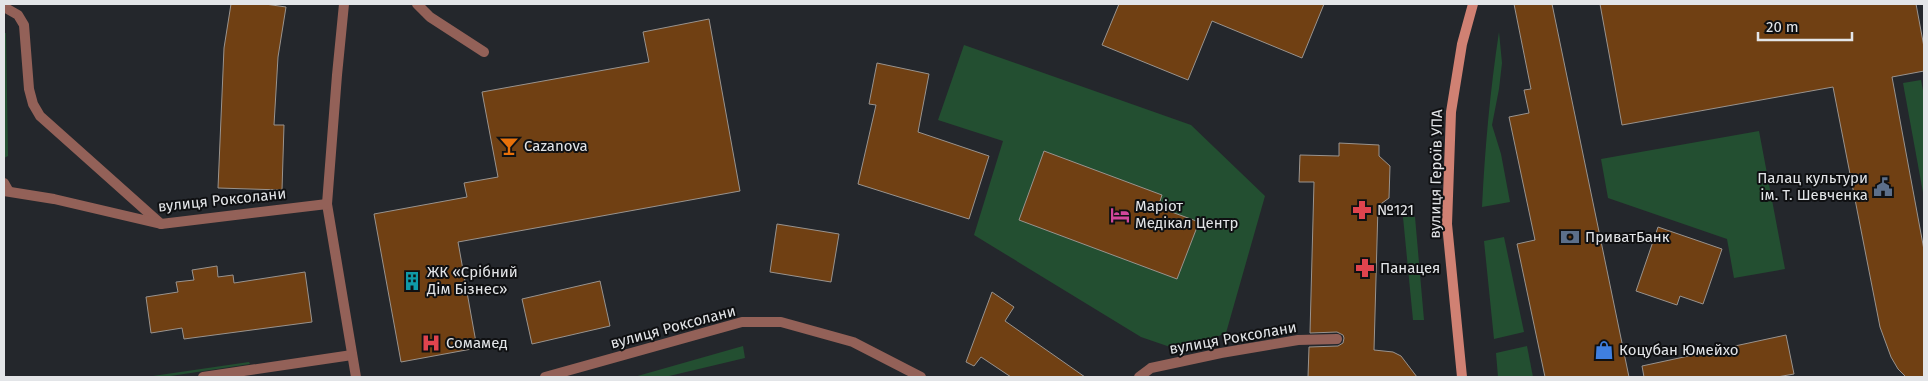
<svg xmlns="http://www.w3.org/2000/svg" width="1928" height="381" font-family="'Fira Sans',sans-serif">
<rect width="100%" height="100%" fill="#24272c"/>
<!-- green -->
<g fill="#234f31">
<path d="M 1499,32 L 1502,63 L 1499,89 L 1492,125 L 1501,154 L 1510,202 L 1482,207 C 1485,148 1490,91 1499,32 Z"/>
<path d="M 4,33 L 6,33 L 8,156 L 4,158 Z"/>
<path d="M 964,45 L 1191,125 L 1265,196 L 1226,333 L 1201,343 L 1173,348 L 1141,337 L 974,235 L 1003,141 L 938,120 Z"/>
<path d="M 1921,80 L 1924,96 L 1924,198 L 1903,83 Z"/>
<path d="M 1759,131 L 1785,269 L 1734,278 L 1727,239 L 1608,198 L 1601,159 Z"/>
<path d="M 1403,217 L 1415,217 L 1424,320 L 1413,320 Z"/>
<path d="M 1504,237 L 1524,332 L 1494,339 L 1484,241 Z"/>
<path d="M 743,346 L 745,358 L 665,377 L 634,377 Z"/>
<path d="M 1527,346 L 1533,377 L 1498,377 L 1496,353 Z"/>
<path d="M 249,362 L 250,364 L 164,377 L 146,377 Z"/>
</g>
<!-- building -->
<g fill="#704013" stroke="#99938e">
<path d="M 231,4 L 265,4 L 286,7 L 278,57 L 274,125 L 284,125 L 282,190 L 218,188 L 224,48 Z"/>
<path d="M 1119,4 L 1324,4 L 1302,58 L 1212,21 L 1188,80 L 1102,45 Z"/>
<path d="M 1514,4 L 1552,4 L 1629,377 L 1545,377 L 1517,244 L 1535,240 L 1509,117 L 1529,113 L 1524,90 L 1531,89 Z"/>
<path d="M 1600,4 L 1916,4 L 1924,47 L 1924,71 L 1892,77 L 1924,250 L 1924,377 L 1906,377 L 1898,369 L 1891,357 L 1880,327 L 1833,87 L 1622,125 Z"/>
<path d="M 709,19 L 740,191 L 458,242 L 477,348 L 401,362 L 374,214 L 467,197 L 464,183 L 498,177 L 482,92 L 649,62 L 643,32 Z"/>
<path d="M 877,63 L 929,74 L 918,132 L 989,156 L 969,219 L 858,184 L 876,105 L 869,104 Z"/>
<path d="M 1339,143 L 1379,145 L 1379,156 L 1390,166 L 1389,198 L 1378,206 L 1374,350 L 1393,352 L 1401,356 L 1417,377 L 1308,377 L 1309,347 L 1338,346 L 1343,343 L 1344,338 L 1343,335 L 1337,332 L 1310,333 L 1314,182 L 1299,182 L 1300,155 L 1339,156 Z"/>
<path d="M 1044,151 L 1162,195 L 1158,207 L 1199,222 L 1177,279 L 1019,220 Z"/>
<path d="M 777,224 L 839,234 L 831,282 L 770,272 Z"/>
<path d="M 1658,227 L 1722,249 L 1703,304 L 1680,296 L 1677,305 L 1636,291 Z"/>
<path d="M 217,266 L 218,277 L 233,275 L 234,283 L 305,272 L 312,322 L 184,339 L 182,328 L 151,333 L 146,297 L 178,292 L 176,282 L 194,280 L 192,270 Z"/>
<path d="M 600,281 L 610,326 L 532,344 L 522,299 Z"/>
<path d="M 992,292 L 1014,307 L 1005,321 L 1085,377 L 1011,377 L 981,357 L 974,366 L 966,362 Z"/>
<path d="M 1786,335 L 1794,374 L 1777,377 L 1644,377 L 1642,366 Z"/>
</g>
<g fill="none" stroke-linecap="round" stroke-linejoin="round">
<!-- lane -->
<g stroke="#936158" stroke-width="10">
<path d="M 417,4 L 430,17 L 484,52"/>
<path d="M 4,7 L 18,15 L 24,25 L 29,89 L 33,104 L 40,116 L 161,224"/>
<path d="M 4,183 L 8,190"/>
<path d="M 203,377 L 352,355"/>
</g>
<!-- street -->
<g stroke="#936158" stroke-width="10">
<path d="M 344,4 L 337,75 L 327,204 L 356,377"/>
<path d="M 4,191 L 54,199 L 161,224 L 327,204"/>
<path d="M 545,377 L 742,322 L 781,322 L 853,342 L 921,377"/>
<path d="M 1139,377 L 1151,368 L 1221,353 L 1298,340 L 1337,339"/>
</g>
<!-- secondary -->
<path stroke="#d08173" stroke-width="10" d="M 1462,377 L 1447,224 L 1451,112 L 1462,44 L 1473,4"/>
</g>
<!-- icons -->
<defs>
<g id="bar-bare" transform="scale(1.5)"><path d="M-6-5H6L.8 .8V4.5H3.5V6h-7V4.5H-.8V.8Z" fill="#e8710a" stroke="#0f1012" stroke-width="2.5" paint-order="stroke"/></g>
<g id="civic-bare" transform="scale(1.5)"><path d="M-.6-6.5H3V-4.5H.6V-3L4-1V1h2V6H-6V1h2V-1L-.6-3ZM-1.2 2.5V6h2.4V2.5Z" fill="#5c6f8a" stroke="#0f1012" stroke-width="2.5" paint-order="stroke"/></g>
<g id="pharmacy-bare" transform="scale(1.5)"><path d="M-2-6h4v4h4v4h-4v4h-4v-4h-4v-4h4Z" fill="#e0444e" stroke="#0f1012" stroke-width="2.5" paint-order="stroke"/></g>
<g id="hotel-bare" transform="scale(1.5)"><path d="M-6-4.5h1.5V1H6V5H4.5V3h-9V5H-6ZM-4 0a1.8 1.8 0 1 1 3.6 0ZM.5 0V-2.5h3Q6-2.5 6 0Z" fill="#d1479c" stroke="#0f1012" stroke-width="2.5" paint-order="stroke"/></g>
<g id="bank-bare" transform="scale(1.5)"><path d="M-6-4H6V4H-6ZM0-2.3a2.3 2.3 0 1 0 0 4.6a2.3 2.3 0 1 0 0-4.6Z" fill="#5c6f8a" stroke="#0f1012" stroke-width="2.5" paint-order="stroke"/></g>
<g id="building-bare" transform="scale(1.5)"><path d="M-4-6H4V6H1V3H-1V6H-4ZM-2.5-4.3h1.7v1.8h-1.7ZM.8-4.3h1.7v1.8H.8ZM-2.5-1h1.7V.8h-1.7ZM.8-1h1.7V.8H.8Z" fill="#0f9aa8" stroke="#0f1012" stroke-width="2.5" paint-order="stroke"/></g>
<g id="hospital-bare" transform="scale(1.5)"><path d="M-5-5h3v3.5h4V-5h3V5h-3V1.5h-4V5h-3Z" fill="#e0444e" stroke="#0f1012" stroke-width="2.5" paint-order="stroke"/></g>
<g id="shop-bare" transform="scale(1.5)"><path d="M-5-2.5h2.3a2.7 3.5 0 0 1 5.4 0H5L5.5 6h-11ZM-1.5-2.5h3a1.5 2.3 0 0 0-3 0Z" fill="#3f7fe0" stroke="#0f1012" stroke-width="2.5" paint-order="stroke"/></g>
</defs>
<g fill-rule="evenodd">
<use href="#bar-bare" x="509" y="146"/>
<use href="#civic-bare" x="1883" y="187"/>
<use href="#pharmacy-bare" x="1362" y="210"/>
<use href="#hotel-bare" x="1120" y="215"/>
<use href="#bank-bare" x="1570" y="237"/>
<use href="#pharmacy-bare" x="1365" y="268"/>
<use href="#building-bare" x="412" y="281"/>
<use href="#hospital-bare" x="431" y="343"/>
<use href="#shop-bare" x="1604" y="350"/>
</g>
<g text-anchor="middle" stroke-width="4" stroke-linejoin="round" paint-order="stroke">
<!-- poi labels -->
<g font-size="15" fill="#e3e5e8" stroke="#0f1012" text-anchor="start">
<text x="524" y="151">Cazanova</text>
<text x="1868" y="183" text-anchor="end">Палац культури<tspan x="1868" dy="17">ім. Т. Шевченка</tspan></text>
<text x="1135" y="211">Маріот<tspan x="1135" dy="17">Медікал Центр</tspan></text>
<text x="1377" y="215">№121</text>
<text x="1585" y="242">ПриватБанк</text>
<text x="1380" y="273">Панацея</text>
<text x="427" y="277">ЖК «Срібний<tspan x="427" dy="17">Дім Бізнес»</tspan></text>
<text x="446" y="348">Сомамед</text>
<text x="1619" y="355">Коцубан Юмейхо</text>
</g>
<!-- street labels -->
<g font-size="15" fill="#e3e5e8" stroke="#0f1012">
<text transform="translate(1436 174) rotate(-89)" y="5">вулиця Героїв УПА</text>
<text transform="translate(222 200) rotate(-6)" y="5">вулиця Роксолани</text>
<text transform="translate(673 327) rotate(-15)" y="5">вулиця Роксолани</text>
<text transform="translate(1233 338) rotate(-10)" y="5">вулиця Роксолани</text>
</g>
</g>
<!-- border -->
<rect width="1928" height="381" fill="none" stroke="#e3e5e8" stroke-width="10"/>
<!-- scale -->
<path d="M1758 32v8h94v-8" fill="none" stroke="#e3e5e8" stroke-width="2.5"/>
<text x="1766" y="32" font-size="15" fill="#e3e5e8" stroke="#0f1012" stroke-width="4" paint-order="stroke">20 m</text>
</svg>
